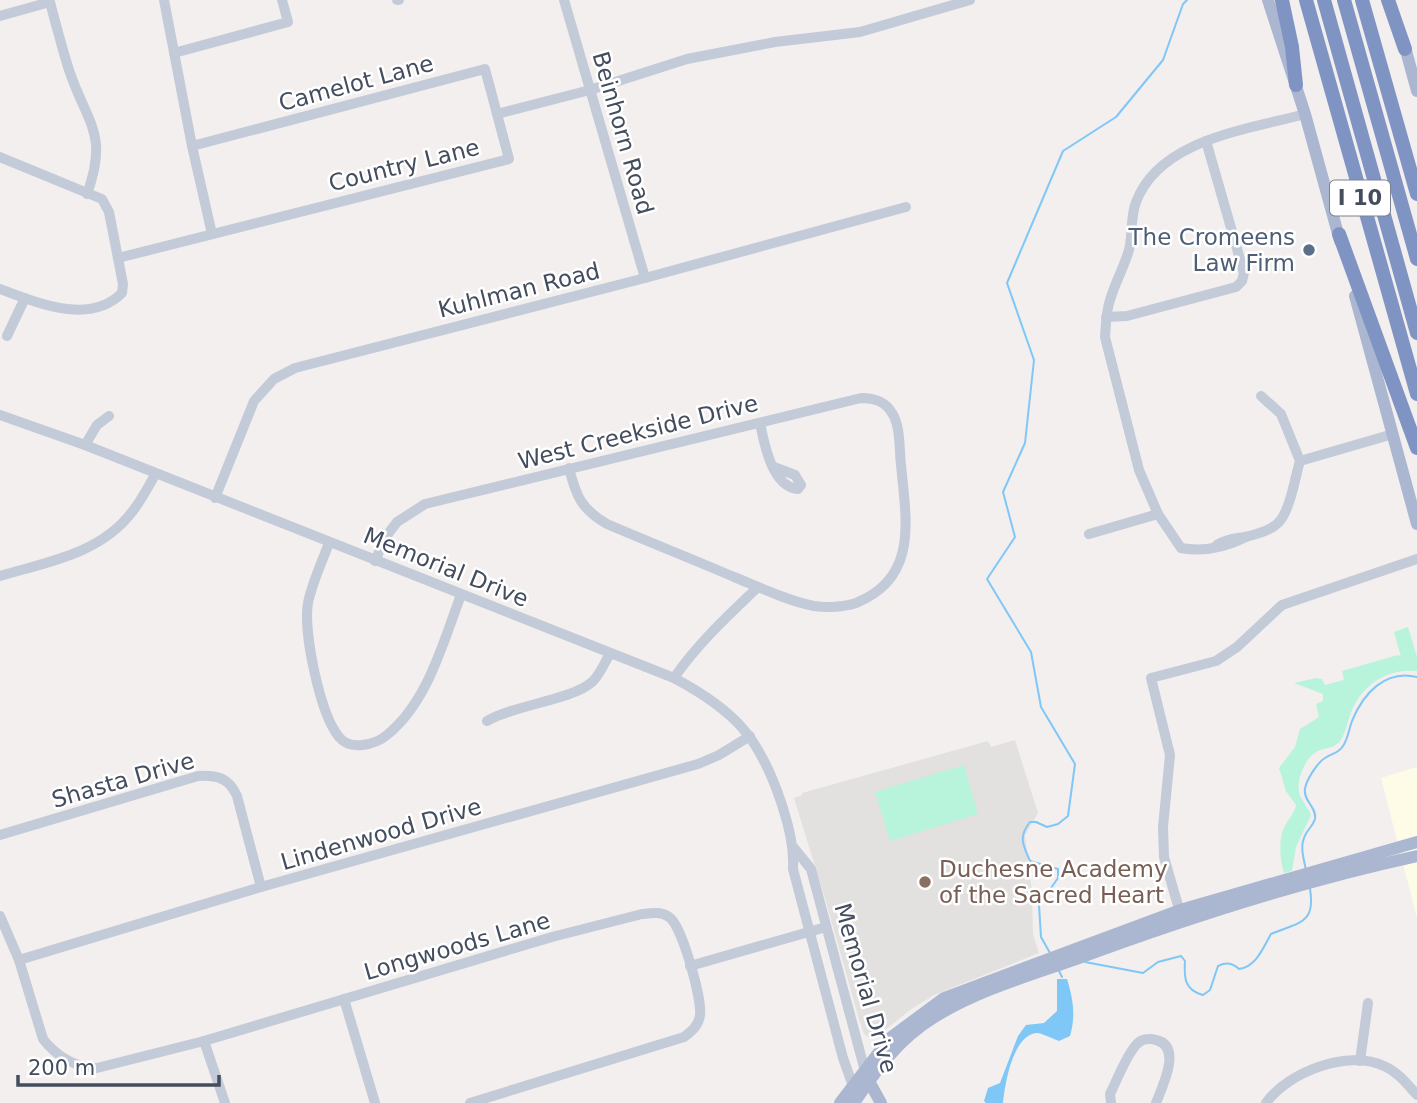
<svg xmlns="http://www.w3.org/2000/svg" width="1417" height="1103" font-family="'DejaVu Sans',sans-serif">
<rect width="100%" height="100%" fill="#f2efee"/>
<!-- commercial -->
<path fill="#fefce6" d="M 1417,767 L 1417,918 L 1381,778 Z"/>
<!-- education -->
<path fill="#e3e0e0" d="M 1015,740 L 1038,813 L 1025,835 L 1032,892 L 1033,934 L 1039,953 L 934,995 L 910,1010 L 879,1035 L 869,1037 L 864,1034 L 859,1019 L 826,902 L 794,798 L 802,795 L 802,793 L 988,741 L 991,747 Z"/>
<!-- green -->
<g fill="#b7f4db">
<path d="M 1408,627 L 1417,657 L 1417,671 C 1388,668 1363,684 1352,710 C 1348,719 1346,733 1340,741 C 1334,749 1323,748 1316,752 C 1304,759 1295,783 1300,796 C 1303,802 1308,808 1311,815 L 1296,847 L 1292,871 L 1284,873 C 1280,861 1278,837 1285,826 C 1289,818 1294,814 1296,805 L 1286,791 L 1279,768 L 1295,747 L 1300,729 L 1319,717 L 1316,704 L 1323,701 L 1323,694 L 1294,683 L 1316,678 L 1322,679 L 1325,685 L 1344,680 L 1342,671 L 1398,655 L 1401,657 L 1394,632 Z"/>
<path d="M 964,765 L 978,814 L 890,841 L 875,792 Z"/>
</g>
<!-- water -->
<path fill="#7fc7f7" d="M 1057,979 L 1067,979 C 1073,999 1076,1015 1070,1036 L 1059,1041 C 1053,1039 1044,1034 1038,1033 C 1013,1033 1005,1084 1003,1103 L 986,1103 L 984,1101 L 988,1088 L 1000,1083 L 1018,1036 L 1026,1025 L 1044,1023 L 1057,1011 Z"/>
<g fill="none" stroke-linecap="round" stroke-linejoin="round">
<!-- stream -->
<g stroke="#7fc7f7" stroke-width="2">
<path d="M 1306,870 C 1304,860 1300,848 1304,838 C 1306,831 1313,826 1315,819 C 1317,807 1303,801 1305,789 C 1306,780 1318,762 1325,758 C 1332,753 1338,754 1343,746 C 1348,739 1349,729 1352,721 C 1363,694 1385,669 1417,677"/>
<path d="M 1050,953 L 1041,937 L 1039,905 L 1058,878 L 1058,869 L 1030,861 C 1023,845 1018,837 1030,822 L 1036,822 L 1047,827 L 1058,824 L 1068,816 L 1075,764 L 1041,707 L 1031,652 L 987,579 L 1015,537 L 1003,492 L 1025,443 L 1034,360 L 1007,283 L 1063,151 L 1116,117 L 1163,60 L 1183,4 L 1187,0"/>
<path d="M 1085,962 L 1143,973 L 1158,962 L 1181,956 L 1185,961 C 1184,977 1184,990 1203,995 L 1210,990 L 1218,966 C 1227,962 1232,963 1239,969 C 1256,967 1263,948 1271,934 C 1298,922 1316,925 1310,889"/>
<path d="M 1059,971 L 1062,977"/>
</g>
<!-- minor -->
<g stroke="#c3cad8" stroke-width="10">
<path d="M 164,0 L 192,146 L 212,234"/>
<path d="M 397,0 L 399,0"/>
<path d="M 564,0 L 645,278"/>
<path d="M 0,16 L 50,2 C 56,25 62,48 69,70 C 87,124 109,133 87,194"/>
<path d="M 174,53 L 288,22 L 282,0"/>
<path d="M 497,114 L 590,90 L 687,59 L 775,42 L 860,32 L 970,0"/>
<path d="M 0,157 L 102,199 L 109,212 L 123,284 L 122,293 C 89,326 36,302 0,289"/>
<path d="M 118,258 L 509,159 L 485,69 L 192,146"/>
<path d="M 1106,317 L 1127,316 L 1236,287 L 1242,281 L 1244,273 L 1206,141"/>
<path d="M 7,336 L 25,298"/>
<path d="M 1261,396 L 1281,414 L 1300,461"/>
<path d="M 0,415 L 85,445 L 674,678 C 736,711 760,738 782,805 C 789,827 794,846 793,869 L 843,1058 L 853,1086"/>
<path d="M 760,423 C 764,443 772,487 798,489 L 801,485 L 795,475 L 774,467"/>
<path d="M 85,445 L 97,425 L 109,416"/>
<path d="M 1300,461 L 1393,434"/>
<path d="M 215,498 L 254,401 L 274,379 L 295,368 L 645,278 L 906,207"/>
<path d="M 1089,534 L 1158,514"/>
<path d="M 1246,537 C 1226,547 1203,552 1181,548 L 1158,514 L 1139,470 L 1105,337 C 1106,325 1106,312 1110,300 C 1115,283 1124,267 1129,250 C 1133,234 1130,218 1136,202 C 1160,139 1247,130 1305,114"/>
<path d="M 329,543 C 322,562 312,583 308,603 C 303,632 320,714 339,737 C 350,751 375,745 387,735 C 428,702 443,642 461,595"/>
<path d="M 1217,545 C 1229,537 1240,539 1253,535 C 1261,533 1272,529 1278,523 C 1290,512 1295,477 1300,461"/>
<path d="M 375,561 L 385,538 L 397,522 L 425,504 L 861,398 C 874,398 885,401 892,413 C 901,427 899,449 901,465 C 906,519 919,578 856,603 C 844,607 827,608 814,606 C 788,601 759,587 734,577 C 692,559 649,542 607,524 C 581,509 576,496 569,468"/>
<path d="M 0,576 C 47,562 100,554 132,512 C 141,501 148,487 155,475"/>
<path d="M 674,678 C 698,643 728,616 758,587"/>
<path d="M 487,721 C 514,705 572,700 592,682 C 600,675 604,663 610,654"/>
<path d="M 0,835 L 198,776 C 218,775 229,778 237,796 L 261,887"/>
<path d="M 794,848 L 811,869 L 865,1071"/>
<path d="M 0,916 L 19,960 L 43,1039 C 57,1057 74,1067 97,1068 L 204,1041 L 552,937 L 642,914 C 651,913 661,911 669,917 C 682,925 702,999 700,1015 C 699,1025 692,1031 684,1037 L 470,1103"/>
<path d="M 1181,916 L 1164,857 L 1163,827 L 1170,755 L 1151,678 L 1216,661 L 1237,647 L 1282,605 L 1417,559"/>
<path d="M 19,960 L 261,887 L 698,764 L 719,755 L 750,736"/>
<path d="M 690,966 L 826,927"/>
<path d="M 344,999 L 375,1103"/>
<path d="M 204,1041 L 225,1103"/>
<path d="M 1360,1061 L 1368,1003"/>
<path d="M 1111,1103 L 1110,1094 C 1117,1080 1126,1056 1136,1045 C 1141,1039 1149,1038 1156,1040 C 1183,1046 1162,1087 1156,1103"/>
<path d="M 1266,1103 C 1288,1072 1348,1049 1384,1066 C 1398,1072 1407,1084 1417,1095"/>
</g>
<!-- major -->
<g stroke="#abb7d1" stroke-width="12">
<path d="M 1268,0 L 1305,114 L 1340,241"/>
<path d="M 1403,40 L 1417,91"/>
<path d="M 1355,296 L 1417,524"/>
<path d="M 866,1076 L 881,1103"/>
<path d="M 840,1103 L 890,1038 L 944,998 L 1180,910 L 1417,842"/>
<path d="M 854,1103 C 876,1070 899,1039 933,1018 C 975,991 1028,976 1076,959 C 1187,918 1301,881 1417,856"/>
</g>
<!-- highway -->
<g stroke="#8094c4" stroke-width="14">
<path d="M 1282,0 L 1292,47 L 1296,85"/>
<path d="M 1306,0 L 1417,394"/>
<path d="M 1324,0 L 1417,333"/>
<path d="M 1344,0 L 1417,259"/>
<path d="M 1362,0 L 1417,194"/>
<path d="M 1388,0 L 1405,49"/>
<path d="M 1339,234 L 1417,448"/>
</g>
</g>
<!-- markers -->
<circle fill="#5c6f8a" stroke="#fff" stroke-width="2.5" cx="1309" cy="250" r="7"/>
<circle fill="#8d6e63" stroke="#fff" stroke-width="2.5" cx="925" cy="882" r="7"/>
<g text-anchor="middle" stroke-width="5" stroke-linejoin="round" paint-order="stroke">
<!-- shield labels -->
<rect fill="#fff" stroke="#7c828e" stroke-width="2" x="1330" y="180.5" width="60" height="35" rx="5"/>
<g font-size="21" font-weight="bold" fill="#444d5e">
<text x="1360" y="205">I 10</text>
</g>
<!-- street labels -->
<g font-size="23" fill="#444d5e" stroke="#fff">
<text transform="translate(356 83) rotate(-15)" y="8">Camelot Lane</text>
<text transform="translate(623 133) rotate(74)" y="8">Beinhorn Road</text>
<text transform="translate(404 165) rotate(-14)" y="8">Country Lane</text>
<text transform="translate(519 290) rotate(-14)" y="8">Kuhlman Road</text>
<text transform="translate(638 432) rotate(-14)" y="8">West Creekside Drive</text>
<text transform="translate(446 567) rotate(22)" y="8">Memorial Drive</text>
<text transform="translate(123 780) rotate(-16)" y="8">Shasta Drive</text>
<text transform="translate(381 834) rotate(-16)" y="8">Lindenwood Drive</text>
<text transform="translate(457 946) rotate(-16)" y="8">Longwoods Lane</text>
<text transform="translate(866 988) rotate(74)" y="8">Memorial Drive</text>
</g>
<!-- service labels -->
<g font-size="23" fill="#4e5e75" stroke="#fff" text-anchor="end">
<text x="1295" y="245">The Cromeens<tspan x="1295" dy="26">Law Firm</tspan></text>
</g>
<!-- education labels -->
<g font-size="23" fill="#785e54" stroke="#fff" text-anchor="start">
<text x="939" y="877">Duchesne Academy<tspan x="939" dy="26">of the Sacred Heart</tspan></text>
</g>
</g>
<!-- scale -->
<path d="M18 1075v10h201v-10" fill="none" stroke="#444d5e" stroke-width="3.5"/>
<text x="28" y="1075" font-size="21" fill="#444d5e" stroke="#ffffff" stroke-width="5" paint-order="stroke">200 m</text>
</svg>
